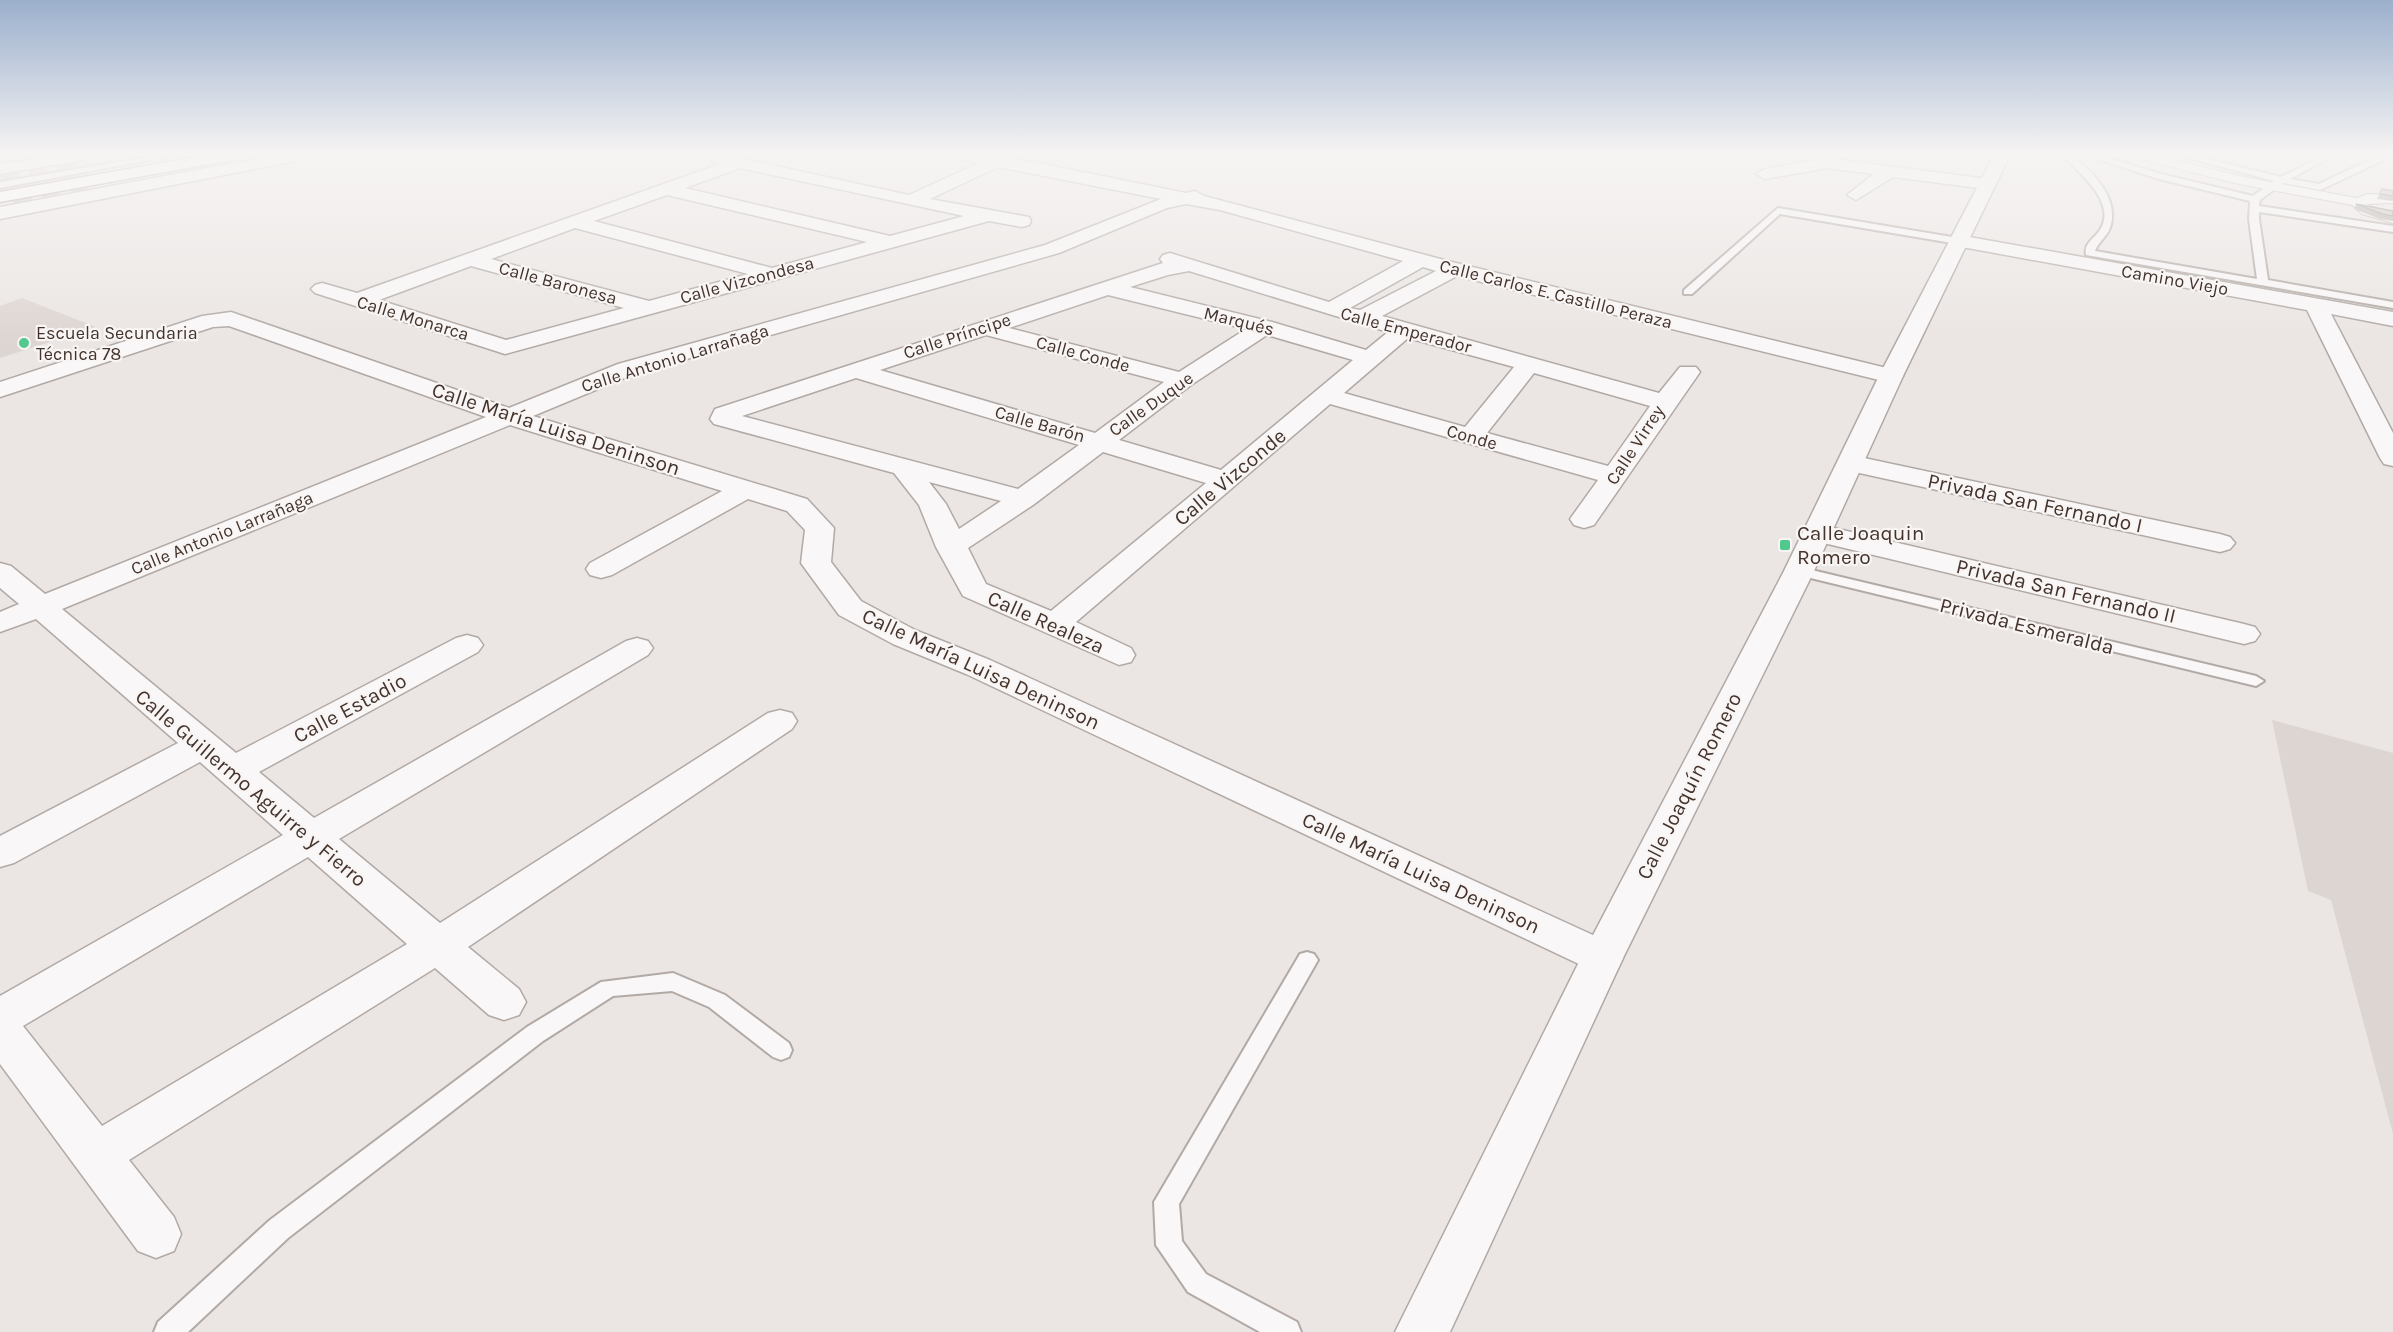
<svg xmlns="http://www.w3.org/2000/svg" width="2393" height="1332" font-family="Karla,sans-serif">
<rect width="100%" height="100%" fill="#ebe6e4"/>
<!-- built -->
<g fill="#ddd5d2">
<path d="M 22,298 L 96,327 L 0,358 L 0,306 Z"/>
<path d="M 2272,720 L 2393,753 L 2393,1134 L 2331,900 L 2308,891 Z"/>
</g>
<g fill="none" stroke-linecap="round" stroke-linejoin="round">
<!-- tertiary-tunnel -->
<path stroke="#c9c2bf" stroke-width="19" stroke-dasharray="19 10" stroke-linecap="butt" d="M 0,174 C 25,170 63,160 84,178 C 66,200 35,203 9,207"/>
<!-- service casing -->
<g stroke="#b2a9a5" stroke-width="4">
<g id="service">
<path d="M 160,155 L 176,155 L 0,188 L 0,182 Z"/>
<path d="M 2062,155 L 2071,155 C 2092,172 2120,197 2110,228 C 2107,237 2098,242 2095,251 L 2257,279 L 2249,219 L 2250,201 L 2159,179 L 2086,155 L 2097,155 L 2165,175 L 2253,196 L 2274,181 L 2179,155 L 2191,155 L 2281,177 L 2324,155 L 2334,155 L 2290,179 L 2319,184 L 2380,155 L 2386,155 L 2386,159 L 2320,190 L 2283,183 L 2260,200 L 2259,206 L 2393,226 L 2393,232 L 2259,212 L 2259,219 L 2268,280 L 2393,302 L 2393,308 L 2086,255 C 2084,246 2090,241 2096,235 C 2123,206 2079,173 2062,155 Z"/>
<path d="M 1778,208 L 1958,238 L 1963,241 L 1958,244 L 1780,214 L 1692,294 L 1684,294 L 1684,290 Z"/>
<path d="M 1799,567 L 2256,676 L 2264,681 L 2256,686 L 1794,574 L 1792,571 L 1794,568 Z"/>
<path d="M 1307,952 L 1314,954 L 1318,960 L 1179,1204 L 1182,1241 L 1206,1274 L 1297,1322 L 1301,1332 L 1260,1332 L 1188,1292 L 1156,1245 L 1154,1202 L 1300,954 Z"/>
<path d="M 673,973 L 725,995 L 789,1043 L 792,1050 L 789,1057 L 781,1060 L 773,1057 L 709,1007 L 672,991 L 613,996 L 543,1041 L 288,1238 L 188,1332 L 154,1332 L 158,1322 L 270,1220 L 527,1027 L 601,982 Z"/>
</g>
</g>
<!-- pedestrian casing -->
<g stroke="#b2a9a5" stroke-width="2">
<path id="pedestrian" d="M 2135,155 L 2155,155 L 2239,176 L 2356,198 L 2368,194 L 2393,195 L 2393,203 L 2366,204 L 2393,215 L 2393,223 L 2362,214 L 2352,205 L 2239,184 L 2137,158 Z"/>
</g>
<!-- minor casing -->
<g stroke="#b2a9a5" stroke-width="3">
<g id="minor">
<path d="M 712,155 L 725,155 L 909,195 L 979,163 L 958,159 L 956,155 L 999,155 L 1186,193 L 1195,191 L 1204,196 L 1448,261 L 1899,371 L 1903,376 L 1899,381 L 1891,383 L 1457,276 L 1382,316 L 1659,393 L 1680,367 L 1696,367 L 1700,372 L 1594,525 L 1584,528 L 1574,525 L 1570,519 L 1598,480 L 1330,404 L 1076,622 L 1131,648 L 1135,655 L 1131,662 L 1119,665 L 963,596 L 936,547 L 919,505 L 894,473 L 714,424 L 710,419 L 715,409 L 1163,263 L 1160,259 L 1163,255 L 1170,253 L 1329,302 L 1403,261 L 1220,210 L 1186,204 L 1167,208 L 1059,253 L 634,374 L 533,416 L 807,499 L 834,528 L 831,562 L 861,601 L 915,630 L 990,660 L 1617,946 L 1623,958 L 1617,970 L 1602,975 L 966,674 L 893,644 L 839,615 L 801,563 L 805,530 L 787,511 L 748,499 L 612,575 L 601,578 L 590,575 L 586,569 L 590,563 L 722,491 L 510,425 L 62,609 L 236,753 L 456,638 L 467,635 L 478,638 L 483,645 L 478,652 L 259,772 L 314,818 L 626,641 L 637,638 L 648,641 L 653,648 L 648,655 L 339,839 L 440,923 L 768,713 L 780,710 L 792,713 L 797,721 L 792,729 L 468,947 L 519,989 L 526,1002 L 519,1015 L 504,1020 L 489,1015 L 435,968 L 129,1160 L 174,1217 L 181,1234 L 174,1251 L 156,1258 L 138,1251 L 0,1064 L 0,996 L 283,835 L 200,762 L 14,863 L 0,867 L 0,836 L 178,743 L 36,619 L 0,632 L 0,612 L 19,604 L 0,588 L 0,563 L 11,566 L 45,594 L 486,417 L 229,326 L 213,327 L 0,397 L 0,382 L 202,316 L 231,312 L 509,408 L 618,364 L 1045,245 L 1161,199 L 998,167 L 930,199 L 1029,217 L 1031,221 L 1029,225 L 1022,227 L 989,221 L 505,354 L 315,293 L 311,289 L 315,285 L 322,283 L 357,293 L 720,164 L 712,162 L 710,158 ZM 740,168 L 964,216 L 890,236 L 685,188 ZM 667,195 L 867,242 L 772,268 L 594,221 ZM 575,228 L 748,274 L 649,301 L 491,259 ZM 471,266 L 624,308 L 506,340 L 379,300 ZM 1423,267 L 1436,271 L 1360,310 L 1350,308 ZM 1189,271 L 1388,332 L 1366,350 L 1272,322 L 1130,287 L 1168,275 ZM 1108,295 L 1246,329 L 1179,372 L 1009,328 ZM 986,335 L 1164,382 L 1095,433 L 880,370 ZM 1267,335 L 1353,360 L 1221,470 L 1119,440 L 1191,385 ZM 1408,338 L 1514,367 L 1465,427 L 1344,393 ZM 1534,373 L 1650,406 L 1608,466 L 1487,433 ZM 856,378 L 1079,445 L 1018,489 L 742,416 ZM 1103,452 L 1206,483 L 1051,611 L 986,584 L 968,548 L 1033,505 ZM 929,482 L 1001,501 L 959,529 L 946,504 ZM 308,857 L 407,944 L 102,1126 L 23,1026 Z"/>
<path d="M 1827,158 L 1987,179 L 1996,184 L 1987,189 L 1893,177 L 1856,200 L 1847,195 L 1874,174 L 1827,168 L 1765,179 L 1756,174 L 1765,169 Z"/>
<path d="M 1958,235 L 2393,312 L 2393,326 L 2331,314 L 2393,433 L 2393,466 L 2384,464 L 2380,458 L 2307,310 L 1951,245 L 1948,241 L 1951,237 Z"/>
<path d="M 1850,455 L 2220,534 L 2230,537 L 2235,543 L 2230,549 L 2220,552 L 1841,469 L 1837,463 L 1841,457 Z"/>
<path d="M 1817,524 L 2244,624 L 2255,627 L 2260,634 L 2255,641 L 2244,644 L 1807,539 L 1803,533 L 1807,527 Z"/>
</g>
</g>
<!-- tertiary casing -->
<g stroke="#b2a9a5" stroke-width="3">
<g id="tertiary">
<path d="M 56,155 L 91,155 L 83,160 L 0,174 L 0,164 Z"/>
<path d="M 276,155 L 308,155 L 300,160 L 0,219 L 0,207 Z"/>
<path d="M 1994,155 L 2010,155 L 1903,376 L 1814,571 L 1623,958 L 1450,1332 L 1395,1332 L 1581,958 L 1784,571 L 1879,376 Z"/>
</g>
</g>
<!-- trunk casing -->
<g stroke="#a1918c" stroke-width="3">
<path id="trunk" d="M 206,155 L 239,155 L 231,160 L 0,202 L 0,192 Z"/>
</g>
<!-- service -->
<use href="#service" fill="#f9f7f7" fill-rule="evenodd"/>
<!-- pedestrian -->
<use href="#pedestrian" fill="#f9f7f7" fill-rule="evenodd"/>
<!-- minor -->
<use href="#minor" fill="#f9f7f7" fill-rule="evenodd"/>
<!-- tertiary -->
<use href="#tertiary" fill="#f9f7f7" fill-rule="evenodd"/>
<!-- trunk -->
<use href="#trunk" fill="#fff" fill-rule="evenodd"/>
</g>
<!-- wall -->
<g fill="#aca4a1">
<path d="M 2382,189 L 2393,191 L 2393,201 L 2377,199 Z"/>
<path d="M 2356,204 L 2393,211 L 2393,221 L 2380,219 L 2354,209 Z"/>
</g>
<!-- building -->
<g fill="#c8bfbb" stroke="#8c8683" stroke-width="1.5">
<path d="M 2382,189 L 2393,191 L 2393,196 L 2380,194 Z"/>
<path d="M 2356,204 L 2393,211 L 2393,216 L 2383,214 Z"/>
</g>
<!-- sky -->
<linearGradient id="sky" x2="0" y2="1"><stop stop-color="#9bafcc"/><stop offset="0.45" stop-color="#f6f4f3"/><stop offset="1" stop-color="#f6f4f3" stop-opacity="0"/></linearGradient>
<rect width="2393" height="341" fill="url(#sky)"/>
<!-- markers -->
<g fill="#51c88d" stroke="#f8f5f4" stroke-width="2">
<circle cx="24" cy="343" r="6"/>
<rect x="1779" y="539" width="12" height="12" rx="3"/>
</g>
<g text-anchor="middle" stroke-width="4.5" stroke-linejoin="round" paint-order="stroke">
<!-- far-street labels -->
<g font-size="18" fill="#43332c" stroke="#f8f5f4">
<text transform="translate(747 280) rotate(-15)" y="6">Calle Vizcondesa</text>
<text transform="translate(2175 280) rotate(10)" y="6">Camino Viejo</text>
<text transform="translate(558 283) rotate(15)" y="6">Calle Baronesa</text>
<text transform="translate(1556 294) rotate(14)" y="6">Calle Carlos E. Castillo Peraza</text>
<text transform="translate(413 318) rotate(17)" y="6">Calle Monarca</text>
<text transform="translate(1239 321) rotate(14)" y="6">Marqués</text>
<text transform="translate(1406 330) rotate(15)" y="6">Calle Emperador</text>
<text transform="translate(957 336) rotate(-18)" y="6">Calle Príncipe</text>
<text transform="translate(1083 354) rotate(15)" y="6">Calle Conde</text>
<text transform="translate(675 358) rotate(-17)" y="6">Calle Antonio Larrañaga</text>
<text transform="translate(1151 404) rotate(-35)" y="6">Calle Duque</text>
<text transform="translate(1040 424) rotate(16)" y="6">Calle Barón</text>
<text transform="translate(1472 437) rotate(16)" y="6">Conde</text>
<text transform="translate(1635 445) rotate(-57)" y="6">Calle Virrey</text>
<text transform="translate(222 533) rotate(-22)" y="6">Calle Antonio Larrañaga</text>
</g>
<!-- far-poi labels -->
<g font-size="18" fill="#43332c" stroke="#f8f5f4" text-anchor="start">
<text x="36" y="339">Escuela Secundaria<tspan x="36" dy="21">Técnica 78</tspan></text>
</g>
<!-- street labels -->
<g font-size="21" fill="#43332c" stroke="#f8f5f4">
<text transform="translate(556 429) rotate(18)" y="7">Calle María Luisa Deninson</text>
<text transform="translate(1230 477) rotate(-40)" y="7">Calle Vizconde</text>
<text transform="translate(2035 503) rotate(12)" y="7">Privada San Fernando I</text>
<text transform="translate(2066 591) rotate(13)" y="7">Privada San Fernando II</text>
<text transform="translate(1046 622) rotate(24)" y="7">Calle Realeza</text>
<text transform="translate(2027 626) rotate(14)" y="7">Privada Esmeralda</text>
<text transform="translate(981 669) rotate(25)" y="7">Calle María Luisa Deninson</text>
<text transform="translate(350 708) rotate(-28)" y="7">Calle Estadio</text>
<text transform="translate(1689 786) rotate(-63)" y="7">Calle Joaquín Romero</text>
<text transform="translate(251 788) rotate(40)" y="7">Calle Guillermo Aguirre y Fierro</text>
<text transform="translate(1421 873) rotate(25)" y="7">Calle María Luisa Deninson</text>
</g>
<!-- poi labels -->
<g font-size="21" fill="#43332c" stroke="#f8f5f4" text-anchor="start">
<text x="1797" y="540">Calle Joaquin<tspan x="1797" dy="24">Romero</tspan></text>
</g>
</g>
</svg>
